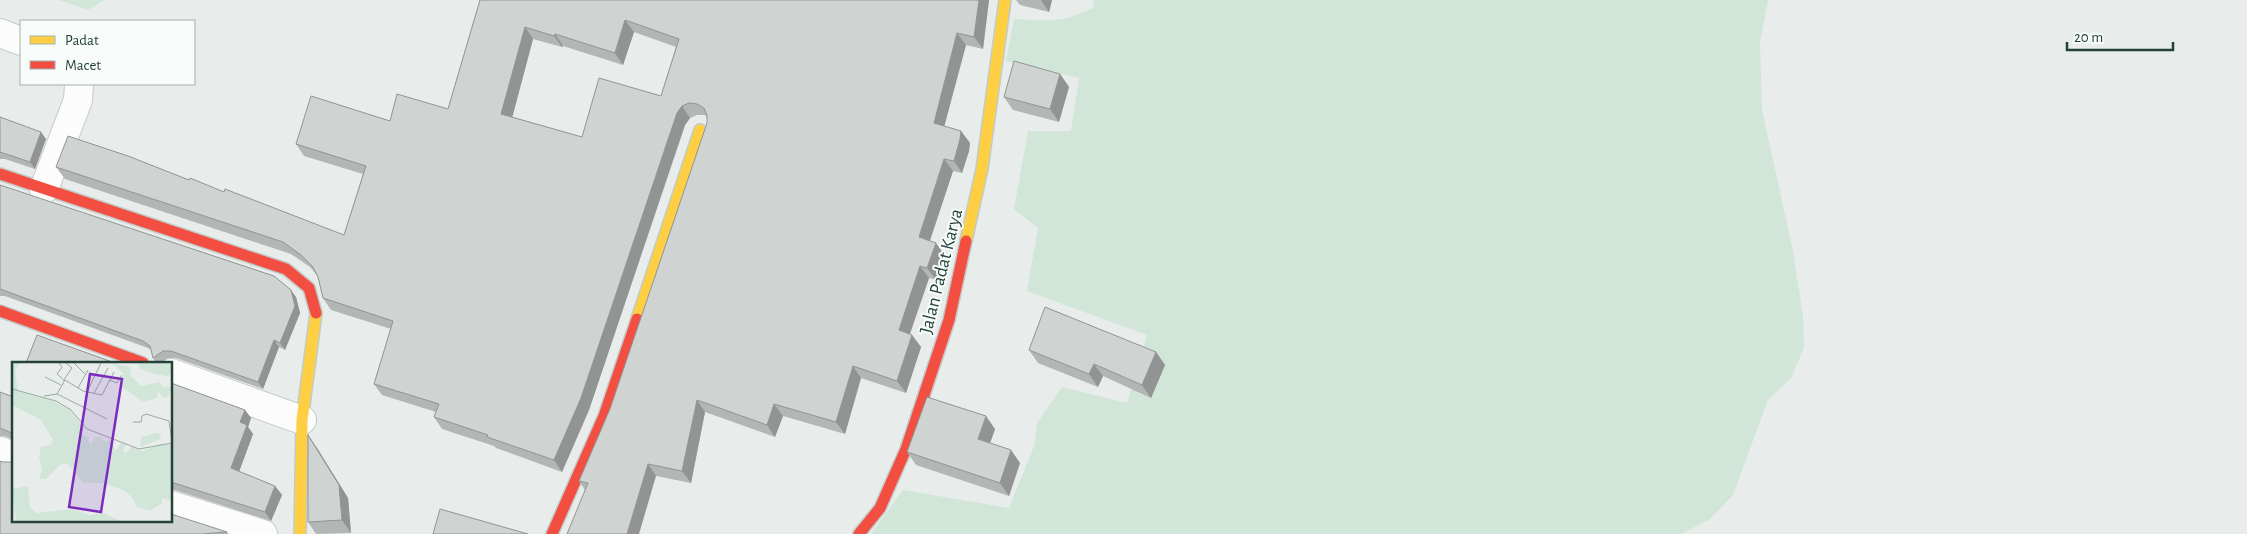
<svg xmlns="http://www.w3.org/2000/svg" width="2247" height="534" font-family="'Alegreya Sans',sans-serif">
<rect width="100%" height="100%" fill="#e8edeb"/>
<!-- green -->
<g fill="#d1e6d8">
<path d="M 59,0 L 104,0 L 88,10 Z"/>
<path d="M 1094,0 L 1768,0 L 1760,43 L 1762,110 L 1793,251 L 1803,316 L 1804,348 L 1791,378 L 1768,400 L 1733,495 L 1709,520 L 1681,534 L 871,534 L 903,490 L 1009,508 L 1034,446 L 1037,423 L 1062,387 L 1127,403 L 1147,335 L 1027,291 L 1038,228 L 1014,209 L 1028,131 L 1071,131 L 1079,78 L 1006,61 L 1014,19 C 1048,21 1062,23 1093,8 Z"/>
</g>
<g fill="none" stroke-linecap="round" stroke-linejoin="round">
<!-- street casing -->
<g stroke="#c5cac8" stroke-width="30">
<g id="street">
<path d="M 0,33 L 21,41"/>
<path d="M 44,189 L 78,100 L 79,84"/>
<path d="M 171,373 L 302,420"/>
<path d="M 0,451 L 14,456"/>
<path d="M 171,505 L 263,534"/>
</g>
</g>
<!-- slow casing -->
<g stroke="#c3cbc8" stroke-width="14">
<g id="slow">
<path d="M 966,241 L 982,169 L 1005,0"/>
<path d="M 637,319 L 700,130"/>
<path d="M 300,534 L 302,420 L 316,313"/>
</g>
</g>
<!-- jam casing -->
<g stroke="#c3cbc8" stroke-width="14">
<g id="jam">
<path d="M 0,174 L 286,269 L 309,288 L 316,313"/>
<path d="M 0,311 L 143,363"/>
<path d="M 552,534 L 604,416 L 637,319"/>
<path d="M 859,534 L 880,508 L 906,449 L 949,320 L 966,241"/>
</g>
</g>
<!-- street -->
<use href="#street" stroke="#fcfcfc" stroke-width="28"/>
<!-- slow -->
<use href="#slow" stroke="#ffcf43" stroke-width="11"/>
<!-- jam -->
<use href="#jam" stroke="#f24e42" stroke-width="11"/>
</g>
<!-- wall -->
<g fill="#b2b6b5" fill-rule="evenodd">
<path d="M 480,0 L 989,0 L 983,49 L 966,45 L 944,126 L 961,131 L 970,143 L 969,151 L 962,173 L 953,171 L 930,241 L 944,254 L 936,280 L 929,278 L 910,334 L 912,335 L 921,347 L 906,393 L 861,378 L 845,434 L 783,416 L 775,437 L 705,412 L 691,483 L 656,476 L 585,490 L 579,481 L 610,409 L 707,123 L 707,117 L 705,115 L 697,115 L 690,118 L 685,125 L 589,410 L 562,472 L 496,448 L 494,446 L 442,429 L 434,417 L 436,412 L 382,395 L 374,384 L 391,329 L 331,310 L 323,298 L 318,277 L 316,274 L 310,267 L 291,254 L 65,179 L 56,167 L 189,180 L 224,192 L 344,235 L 363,174 L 304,156 L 296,144 L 390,121 L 448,109 ZM 634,32 L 676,47 L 661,96 L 582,137 L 512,117 L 533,39 L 562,47 L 563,46 L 623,65 Z"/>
<path d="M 1016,0 L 1052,0 L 1049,12 L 1020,5 Z"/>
<path d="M 1060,74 L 1069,87 L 1059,122 L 1013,110 L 1004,97 Z"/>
<path d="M 0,117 L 46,139 L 35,169 L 5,159 L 0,159 Z"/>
<path d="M 0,185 L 296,297 L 300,313 L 285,350 L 279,347 L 263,389 L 176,358 L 168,358 L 161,363 L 156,363 L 153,358 L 151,350 L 148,348 L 5,296 L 0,296 Z"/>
<path d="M 1029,350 L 1156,352 L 1165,365 L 1151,398 L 1103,376 L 1098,387 L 1038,363 Z"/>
<path d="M 171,383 L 245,410 L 251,418 L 248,427 L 253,434 L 239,472 L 275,486 L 282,495 L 271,521 L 175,490 L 171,490 Z"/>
<path d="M 0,392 L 13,397 L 14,395 L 14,440 L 5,436 L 0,436 Z"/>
<path d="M 995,429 L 990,443 L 1020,463 L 1009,496 L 916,465 L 907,452 Z"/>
<path d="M 317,448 L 348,498 L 351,533 L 316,534 L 308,522 Z"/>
<path d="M 14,520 L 227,532 L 229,534 L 0,534 Z"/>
</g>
<!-- shaded-wall -->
<g fill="#919493">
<path d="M 979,0 L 989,0 L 983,49 L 974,37 Z"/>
<path d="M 1041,0 L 1052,0 L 1049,12 Z"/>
<path d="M 625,20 L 634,32 L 623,65 L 615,53 Z"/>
<path d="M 525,27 L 533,39 L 510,126 L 501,114 Z"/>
<path d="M 957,33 L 966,45 L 942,135 L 934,123 Z"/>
<path d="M 555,34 L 563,46 L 562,47 L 554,36 Z"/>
<path d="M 1060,74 L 1069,87 L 1059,122 L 1050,109 Z"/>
<path d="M 682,106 L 690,118 L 685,125 L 589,410 L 562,472 L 554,460 L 677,113 Z"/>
<path d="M 961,131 L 970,143 L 969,151 L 962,173 L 954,161 Z"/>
<path d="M 41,132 L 46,139 L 35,169 L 30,162 Z"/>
<path d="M 944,159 L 953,171 L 927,249 L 919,237 Z"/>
<path d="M 936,243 L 944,254 L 936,280 L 927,268 Z"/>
<path d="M 920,266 L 929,278 L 907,342 L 899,330 Z"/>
<path d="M 291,290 L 296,297 L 300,313 L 285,350 L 280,343 Z"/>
<path d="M 912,335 L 921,347 L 906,393 L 897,381 Z"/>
<path d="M 274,340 L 279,347 L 263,389 L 258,382 Z"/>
<path d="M 1156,352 L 1165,365 L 1151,398 L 1142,385 Z"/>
<path d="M 1094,364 L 1103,376 L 1098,387 L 1089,374 Z"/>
<path d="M 853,366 L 861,378 L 845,434 L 836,422 Z"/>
<path d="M 697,400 L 705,412 L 691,483 L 682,471 Z"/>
<path d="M 774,404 L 783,416 L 775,437 L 767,425 Z"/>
<path d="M 245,410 L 251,418 L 248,427 L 253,434 L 237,477 L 231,468 L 240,422 Z"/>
<path d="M 986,416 L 995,429 L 987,452 L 978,439 Z"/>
<path d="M 308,435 L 317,448 L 348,498 L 351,533 L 342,520 Z"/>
<path d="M 1011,450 L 1020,463 L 1009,496 L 1000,483 Z"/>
<path d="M 648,464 L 656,476 L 639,534 L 627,534 Z"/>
<path d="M 275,486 L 282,495 L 271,521 L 265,512 Z"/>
</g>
<!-- building -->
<g fill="#cfd4d2" stroke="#919493" fill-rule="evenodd">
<path d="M 480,0 L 979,0 L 974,37 L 957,33 L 934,123 L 961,131 L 960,139 L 954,161 L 944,159 L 919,237 L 936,243 L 927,268 L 920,266 L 899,330 L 912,335 L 897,381 L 853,366 L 836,422 L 774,404 L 767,425 L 697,400 L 682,471 L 648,464 L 627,534 L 567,534 L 588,483 L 579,481 L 610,409 L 707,123 L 707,116 L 704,108 L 697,104 L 689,103 L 682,106 L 677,113 L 581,398 L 554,460 L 487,437 L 488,435 L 434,417 L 439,404 L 374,384 L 393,321 L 323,298 L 318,277 L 313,267 L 301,255 L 283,242 L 56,167 L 68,136 L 128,156 L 189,180 L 190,178 L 224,192 L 225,189 L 344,235 L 366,166 L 296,144 L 311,96 L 390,121 L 397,94 L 448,109 ZM 625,20 L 679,39 L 661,96 L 599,78 L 582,137 L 501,114 L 525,27 L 554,36 L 555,34 L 615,53 Z"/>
<path d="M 1014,61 L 1060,74 L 1050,109 L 1004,97 Z"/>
<path d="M 0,117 L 41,132 L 30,162 L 0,152 Z"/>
<path d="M 0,185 L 274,276 L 291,290 L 295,306 L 280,343 L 274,340 L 258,382 L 171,351 L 163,351 L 153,358 L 150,346 L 143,341 L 0,289 Z"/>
<path d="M 1045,307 L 1156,352 L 1142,385 L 1094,364 L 1089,374 L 1029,350 Z"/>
<path d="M 37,335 L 115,363 L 26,363 Z"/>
<path d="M 171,383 L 245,410 L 240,422 L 247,425 L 231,468 L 275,486 L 265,512 L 171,482 Z"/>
<path d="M 0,392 L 13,397 L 14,395 L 14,434 L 0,428 Z"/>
<path d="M 927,397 L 986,416 L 978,439 L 1011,450 L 1000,483 L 907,452 Z"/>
<path d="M 308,435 L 339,485 L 342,520 L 308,522 Z"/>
<path d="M 0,461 L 3,462 L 11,462 L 14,461 L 14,520 L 171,520 L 171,514 L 227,532 L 202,534 L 0,534 Z"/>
<path d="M 440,509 L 528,534 L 433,534 Z"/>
</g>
<g text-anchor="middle" stroke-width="4" stroke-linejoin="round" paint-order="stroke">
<!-- street labels -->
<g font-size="19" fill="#24423a" stroke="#f7fbf9">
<text transform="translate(940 271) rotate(-76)" y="7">Jalan Padat Karya</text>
</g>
</g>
<!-- overview -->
<g transform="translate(12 362)">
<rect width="160" height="160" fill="#e8edeb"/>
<path d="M 0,1 L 9,1 L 3,8 L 6,29 L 41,39 L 58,48 L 72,66 L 70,72 L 77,76 L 76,80 L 79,82 L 83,75 L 88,75 L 95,80 L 97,76 L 104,88 L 110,80 L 114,82 L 111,89 L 114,91 L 119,85 L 130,89 L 149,82 L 160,83 L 160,139 L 150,136 L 150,141 L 138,149 L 125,145 L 120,135 L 111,128 L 91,121 L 72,121 L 55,101 L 48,103 L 34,117 L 27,117 L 30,108 L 27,95 L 29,85 L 39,83 L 41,78 L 29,58 L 0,43 ZM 100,1 L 118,5 L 119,14 L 129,24 L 147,20 L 151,25 L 160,25 L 156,35 L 151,36 L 146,29 L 145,36 L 131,40 L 109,24 L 112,12 ZM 126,1 L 160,1 L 160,10 L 156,14 L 142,12 L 128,7 ZM 144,71 L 149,72 L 148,77 L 129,85 L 129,75 ZM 16,124 L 18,146 L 25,151 L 61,147 L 77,153 L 92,151 L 109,159 L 4,159 L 0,127 Z" fill="#d1e6d8"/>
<path fill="none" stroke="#9aa9a4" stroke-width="1" d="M 47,1 L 50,5 L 45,12 L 51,17M 62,1 L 74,13M 33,15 L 49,23M 98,18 L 105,21 L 110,13M 51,19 L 60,6 L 54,1M 66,26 L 76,8M 0,27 L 44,39 L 59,48 L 75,67 L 127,87 L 160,81M 75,30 L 89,1M 82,31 L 96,6M 45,32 L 95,57M 32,34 L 45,32 L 53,18 L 71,29 L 90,33 L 102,10M 121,60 L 129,60 L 130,54 L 134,52 L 157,59 L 160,78"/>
<path fill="#7b2cbf" fill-opacity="0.15" stroke="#7b2cbf" stroke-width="2.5" d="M 78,12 L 110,17 L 89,150 L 57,145 Z"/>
<rect width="160" height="160" fill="none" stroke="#24423a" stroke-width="2.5"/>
</g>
<!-- legend -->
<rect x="20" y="20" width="175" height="65" fill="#f7fbf9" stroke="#a3b1ad"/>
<rect x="30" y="36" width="25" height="8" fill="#ffcf43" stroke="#a3b1ad"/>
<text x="65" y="45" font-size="15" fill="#24423a">Padat</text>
<rect x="30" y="61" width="25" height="8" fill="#f24e42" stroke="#a3b1ad"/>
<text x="65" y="70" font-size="15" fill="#24423a">Macet</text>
<!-- scale -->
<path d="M2067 42v8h106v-8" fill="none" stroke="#24423a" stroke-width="2.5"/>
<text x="2074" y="42" font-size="15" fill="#24423a" stroke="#f7fbf9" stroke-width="4" paint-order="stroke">20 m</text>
</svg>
